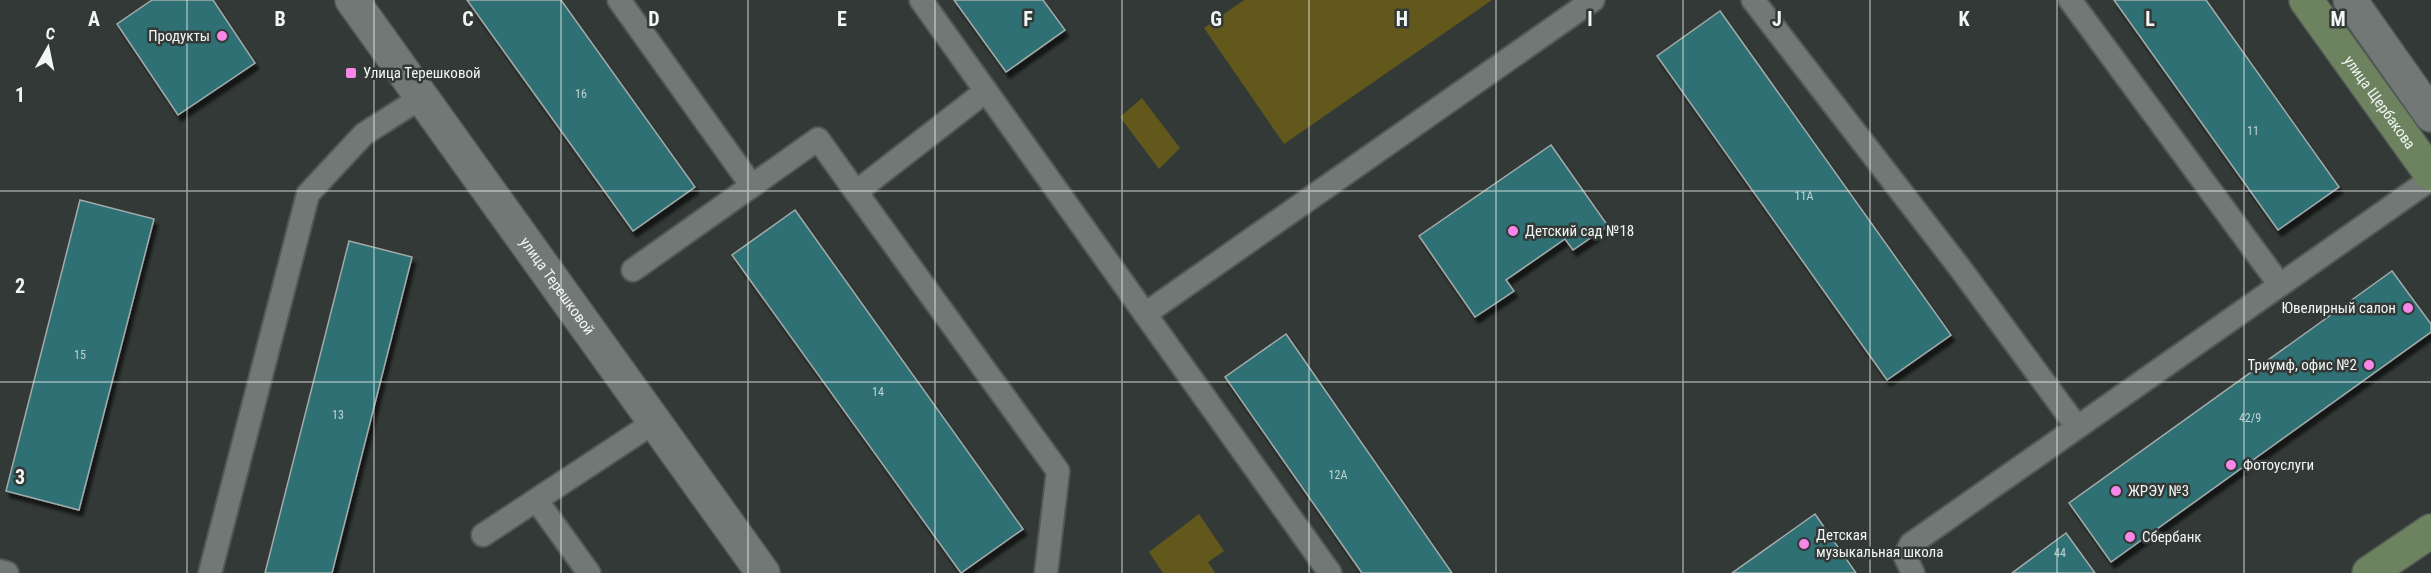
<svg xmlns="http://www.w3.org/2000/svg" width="2431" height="573" font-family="'Roboto Condensed',sans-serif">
<defs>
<filter id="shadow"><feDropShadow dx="3.5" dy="6" stdDeviation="1.5" flood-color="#0009"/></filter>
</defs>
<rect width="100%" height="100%" fill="#333936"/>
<!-- green -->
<g fill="#62581c">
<path d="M 1244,0 L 1492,0 L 1284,144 L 1204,28 Z"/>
<path d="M 1142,98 L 1180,148 L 1159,169 L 1120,117 Z"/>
<path d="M 1199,514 L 1224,551 L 1208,562 L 1215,573 L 1163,573 L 1149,552 Z"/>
</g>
<!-- building -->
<g fill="#2e7073" stroke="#a2aaaa" stroke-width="1.5" filter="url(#shadow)">
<path d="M 152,0 L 213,0 L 255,63 L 178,115 L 117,24 Z"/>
<path d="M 467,0 L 561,0 L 695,187 L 633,231 Z"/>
<path d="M 954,0 L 1043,0 L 1065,30 L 1006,72 Z"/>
<path d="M 2114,0 L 2206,0 L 2339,187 L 2278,230 Z"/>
<path d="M 1720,11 L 1951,335 L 1887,380 L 1657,56 Z"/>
<path d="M 1551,145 L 1608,226 L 1573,250 L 1565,239 L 1506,280 L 1514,291 L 1475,317 L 1419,236 Z"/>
<path d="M 80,200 L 154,219 L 79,510 L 6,491 Z"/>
<path d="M 795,210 L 1023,529 L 961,573 L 732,255 Z"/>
<path d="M 349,241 L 412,257 L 332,573 L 265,573 Z"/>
<path d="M 2392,271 L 2431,324 L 2431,332 L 2111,562 L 2069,503 Z"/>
<path d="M 1286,334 L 1452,573 L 1362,573 L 1225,377 Z"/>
<path d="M 1815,514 L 1856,573 L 1732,573 Z"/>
<path d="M 2066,533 L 2095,573 L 2012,573 Z"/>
</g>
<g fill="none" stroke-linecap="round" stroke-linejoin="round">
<!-- lane casing -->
<g stroke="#535856" stroke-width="26">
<g id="lane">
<path d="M 619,0 L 752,186"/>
<path d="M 921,0 L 1330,573"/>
<path d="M 1753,0 L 1960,268 L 2077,427"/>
<path d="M 2070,0 L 2280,285"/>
<path d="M 856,192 L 1058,471 L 1046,573"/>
<path d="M 633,270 L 818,139 L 856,192 L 986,91"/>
<path d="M 1145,314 L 1593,0"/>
<path d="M 537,501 L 589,573"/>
<path d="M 483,535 L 656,421"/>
<path d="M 0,571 L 7,573"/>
<path d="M 210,573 L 308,194 L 364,134 L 422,97"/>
<path d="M 1913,573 L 1905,556 L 1911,544 L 2431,179"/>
</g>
</g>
<!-- street casing -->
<g stroke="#535856" stroke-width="36">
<g id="street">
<path id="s1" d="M 352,0 L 763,573"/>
<path d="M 2350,0 L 2431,115"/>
</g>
</g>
<!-- secondary casing -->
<g stroke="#535856" stroke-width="36">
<g id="secondary">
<path id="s2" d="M 2306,0 L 2431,174"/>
<path d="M 2369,573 L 2431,531"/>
</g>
</g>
<!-- lane -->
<use href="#lane" stroke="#717875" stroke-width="22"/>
<!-- street -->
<use href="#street" stroke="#717875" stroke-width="33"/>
<!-- secondary -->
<use href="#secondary" stroke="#6d8360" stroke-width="33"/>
</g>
<!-- grid -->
<path fill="none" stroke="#f2f6f4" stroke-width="1.5" stroke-opacity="0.55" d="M 187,0 L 187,573M 374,0 L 374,573M 561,0 L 561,573M 748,0 L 748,573M 935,0 L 935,573M 1122,0 L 1122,573M 1309,0 L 1309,573M 1496,0 L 1496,573M 1683,0 L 1683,573M 1870,0 L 1870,573M 2057,0 L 2057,573M 2244,0 L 2244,573M 0,191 L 2431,191M 0,382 L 2431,382"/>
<!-- markers -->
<g fill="#f987e9" stroke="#333936" stroke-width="2">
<circle cx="222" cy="36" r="6"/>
<rect x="345" y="67" width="12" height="12" rx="3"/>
<circle cx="1513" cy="231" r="6"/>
<circle cx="2408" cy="308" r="6"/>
<circle cx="2369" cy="365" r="6"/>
<circle cx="2231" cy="465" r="6"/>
<circle cx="2116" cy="491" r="6"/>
<circle cx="2130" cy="537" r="6"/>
<circle cx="1804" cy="544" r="6"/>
</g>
<g text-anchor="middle" stroke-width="5" stroke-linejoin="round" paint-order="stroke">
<!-- number labels -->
<g font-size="12" fill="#c1d4d4">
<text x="581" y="98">16</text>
<text x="2253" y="135">11</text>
<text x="1804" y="200">11А</text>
<text x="80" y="359">15</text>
<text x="878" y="396">14</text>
<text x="338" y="419">13</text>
<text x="2250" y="422">42/9</text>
<text x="1338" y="479">12А</text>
<text x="2060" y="557">44</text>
</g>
<!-- poi labels -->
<g font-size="15" fill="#f2f6f4" stroke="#333936" text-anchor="start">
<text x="210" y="41" text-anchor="end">Продукты</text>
<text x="363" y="78">Улица Терешковой</text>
<text x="1525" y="236">Детский сад №18</text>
<text x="2396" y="313" text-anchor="end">Ювелирный салон</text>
<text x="2357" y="370" text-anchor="end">Триумф, офис №2</text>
<text x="2243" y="470">Фотоуслуги</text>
<text x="2128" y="496">ЖРЭУ №3</text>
<text x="1816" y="540">Детская<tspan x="1816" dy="17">музыкальная школа</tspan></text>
<text x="2142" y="542">Сбербанк</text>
</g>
<!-- street labels -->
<g font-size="15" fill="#f2f6f4" stroke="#333936">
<text dy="5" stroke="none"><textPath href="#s2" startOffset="126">улица Щербакова</textPath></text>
<text dy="5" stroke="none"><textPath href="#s1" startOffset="352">улица Терешковой</textPath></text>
</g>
</g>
<g font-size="20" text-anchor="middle" font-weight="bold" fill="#f2f6f4" stroke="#333936" stroke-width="5" stroke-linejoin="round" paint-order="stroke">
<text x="94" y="26">A</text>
<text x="280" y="26">B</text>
<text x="468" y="26">C</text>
<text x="654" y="26">D</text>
<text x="842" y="26">E</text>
<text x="1028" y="26">F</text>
<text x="1216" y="26">G</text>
<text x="1402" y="26">H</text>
<text x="1590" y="26">I</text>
<text x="1777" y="26">J</text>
<text x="1964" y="26">K</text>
<text x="2150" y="26">L</text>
<text x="2338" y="26">M</text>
<text x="20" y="102">1</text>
<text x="20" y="293">2</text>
<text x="20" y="484">3</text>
</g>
<!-- north arrow -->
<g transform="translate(48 48) rotate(9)" stroke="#333936" stroke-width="4.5" paint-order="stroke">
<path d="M0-4.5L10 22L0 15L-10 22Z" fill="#f2f6f4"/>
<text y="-9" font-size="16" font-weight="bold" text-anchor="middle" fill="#f2f6f4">С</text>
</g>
</svg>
